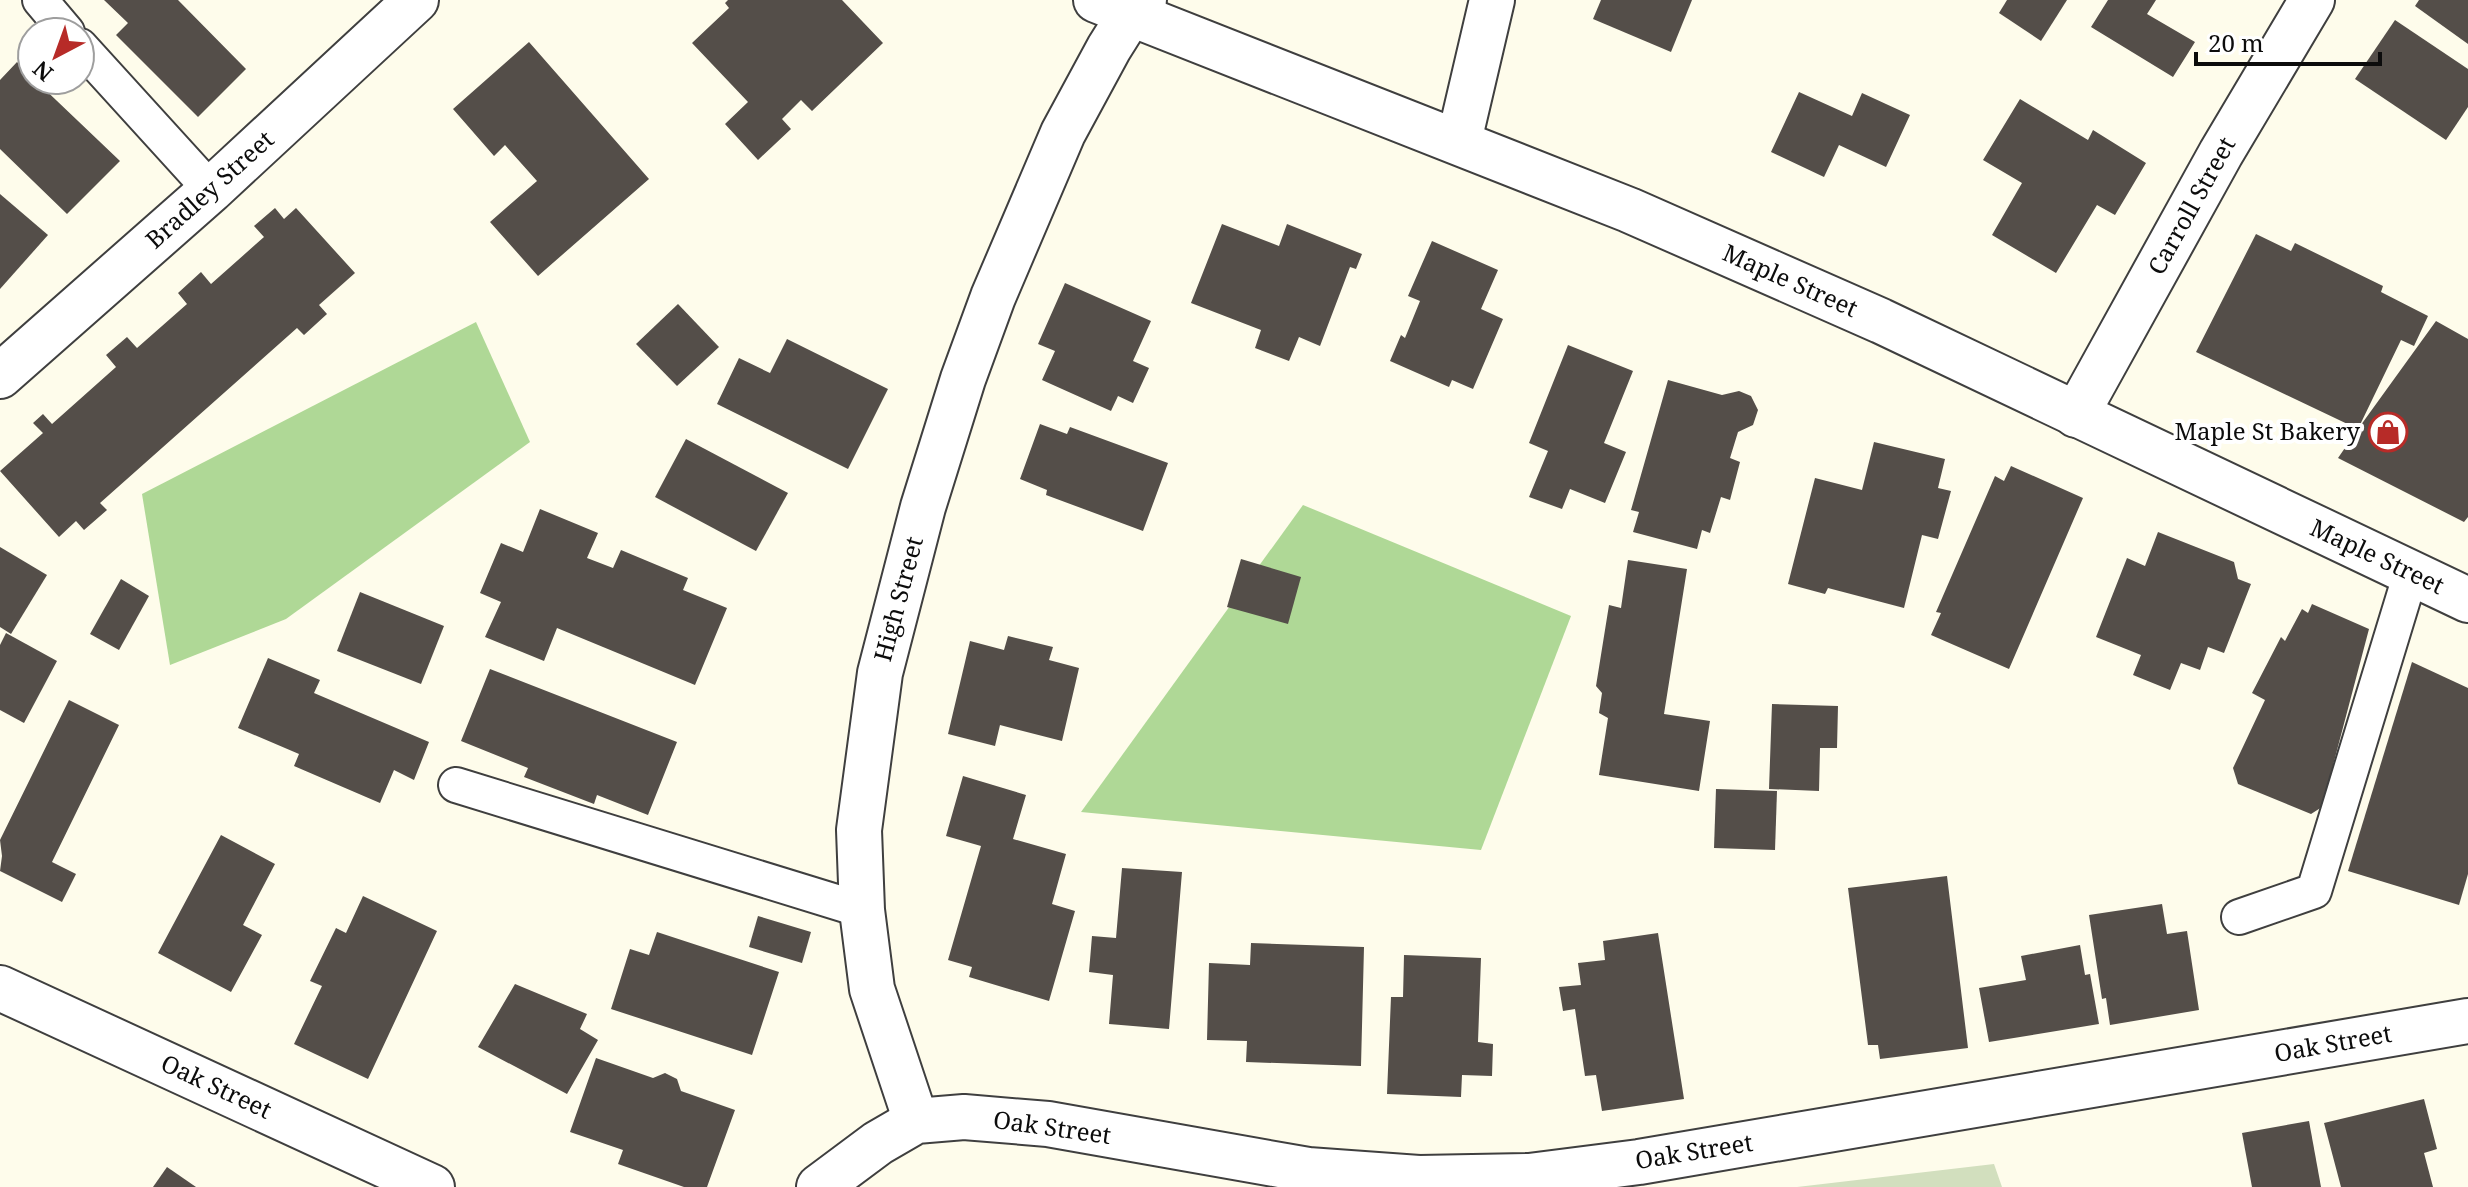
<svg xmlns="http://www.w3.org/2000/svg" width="2468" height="1187" font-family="'Noto Serif',serif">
<rect width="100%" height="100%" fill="#fefceb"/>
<!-- forest -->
<g fill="#afd896">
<path d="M 476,322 L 530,442 L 286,619 L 170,665 L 142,494 Z"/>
<path d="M 1303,505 L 1571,616 L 1481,850 L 1081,812 Z"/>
</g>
<!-- cemetery -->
<path fill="#d2dfbe" d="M 1994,1164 L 2002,1187 L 1797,1187 Z"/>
<!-- building -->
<g fill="#544e49">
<path d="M 104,0 L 178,0 L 246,69 L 198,117 L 116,35 L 128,23 Z"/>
<path d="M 728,0 L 842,0 L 883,43 L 812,111 L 801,100 L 782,119 L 791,129 L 758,160 L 725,124 L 748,102 L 692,43 L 729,8 L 725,3 Z"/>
<path d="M 1601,0 L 1692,0 L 1671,52 L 1593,19 Z"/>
<path d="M 2007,0 L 2067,0 L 2041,41 L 1999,13 Z"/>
<path d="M 2108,0 L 2156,0 L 2147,14 L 2195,42 L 2173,77 L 2091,27 Z"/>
<path d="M 2419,0 L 2468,0 L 2468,44 L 2415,6 Z"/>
<path d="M 2395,20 L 2468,69 L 2468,107 L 2446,140 L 2355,79 Z"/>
<path d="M 529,42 L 649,179 L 538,276 L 490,222 L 537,181 L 505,145 L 494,156 L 453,109 Z"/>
<path d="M 17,62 L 32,77 L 32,80 L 35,80 L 120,161 L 67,214 L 0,149 L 0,80 Z"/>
<path d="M 1799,92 L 1852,116 L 1862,93 L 1910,115 L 1886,167 L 1839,145 L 1824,177 L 1771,152 Z"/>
<path d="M 2020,99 L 2088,140 L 2093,130 L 2146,163 L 2115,215 L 2097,205 L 2056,273 L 1992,235 L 2022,183 L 1983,160 Z"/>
<path d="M 0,194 L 48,235 L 0,289 Z"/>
<path d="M 275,208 L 284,219 L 296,208 L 355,273 L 319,305 L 327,314 L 304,335 L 297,328 L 100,503 L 107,510 L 84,530 L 76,521 L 59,537 L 0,471 L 43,433 L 33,423 L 43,414 L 52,424 L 116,367 L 106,355 L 127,337 L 137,348 L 187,304 L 178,293 L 201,272 L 211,284 L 264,237 L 254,226 Z"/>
<path d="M 1222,224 L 1279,246 L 1287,224 L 1362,254 L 1356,269 L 1350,267 L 1320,346 L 1299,337 L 1289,361 L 1255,348 L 1261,330 L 1191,303 Z"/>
<path d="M 2256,234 L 2291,251 L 2295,243 L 2383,286 L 2381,292 L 2428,316 L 2414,346 L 2401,340 L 2358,429 L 2436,321 L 2468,339 L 2468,517 L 2464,522 L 2338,458 L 2358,429 L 2196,352 Z"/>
<path d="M 1432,241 L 1498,270 L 1481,309 L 1503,319 L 1473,389 L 1452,380 L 1449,387 L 1390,361 L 1401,335 L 1405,338 L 1420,301 L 1408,296 Z"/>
<path d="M 1065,283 L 1151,321 L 1133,361 L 1149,368 L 1133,403 L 1118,396 L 1111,411 L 1042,380 L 1055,351 L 1038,344 Z"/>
<path d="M 678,304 L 719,347 L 677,386 L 636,344 Z"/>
<path d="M 787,339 L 888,389 L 848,469 L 717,404 L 739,358 L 770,373 Z"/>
<path d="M 1568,345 L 1633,371 L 1604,443 L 1626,452 L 1605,503 L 1570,489 L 1562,509 L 1529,497 L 1548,451 L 1529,443 Z"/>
<path d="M 1668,380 L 1722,395 L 1739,391 L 1751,396 L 1758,410 L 1753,425 L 1738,432 L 1730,458 L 1740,462 L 1730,500 L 1721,497 L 1710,533 L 1702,530 L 1697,549 L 1633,532 L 1639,512 L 1631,510 Z"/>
<path d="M 1040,424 L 1067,434 L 1070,427 L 1168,463 L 1143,531 L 1046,495 L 1047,490 L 1020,479 Z"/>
<path d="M 686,439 L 788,493 L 756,551 L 655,497 Z"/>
<path d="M 1874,442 L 1945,459 L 1938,488 L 1951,491 L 1938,539 L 1922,535 L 1904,608 L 1828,588 L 1825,594 L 1788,584 L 1815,478 L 1862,490 Z"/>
<path d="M 2011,466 L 2083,498 L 2009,669 L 1931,635 L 1941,613 L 1936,612 L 1995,476 L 2004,481 Z"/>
<path d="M 540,509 L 598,533 L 587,558 L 613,568 L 621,550 L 688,578 L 683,590 L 727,608 L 695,685 L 557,628 L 544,661 L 485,637 L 501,602 L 480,593 L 501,543 L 523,552 Z"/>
<path d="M 2158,532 L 2234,562 L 2238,579 L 2251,584 L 2224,653 L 2208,647 L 2200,670 L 2181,663 L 2170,690 L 2133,675 L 2141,655 L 2096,637 L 2127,558 L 2145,566 Z"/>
<path d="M 0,547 L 47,575 L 11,634 L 0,627 Z"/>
<path d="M 1241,559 L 1301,577 L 1288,624 L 1227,607 Z"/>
<path d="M 1628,560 L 1687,569 L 1664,714 L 1710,721 L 1699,791 L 1599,775 L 1608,718 L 1599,713 L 1602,693 L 1596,686 L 1609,605 L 1621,608 Z"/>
<path d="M 121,579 L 149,596 L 119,650 L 90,634 Z"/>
<path d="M 360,592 L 444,626 L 421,684 L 337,651 Z"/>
<path d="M 2312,604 L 2369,629 L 2322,807 L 2311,814 L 2238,784 L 2233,768 L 2265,700 L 2252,693 L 2281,637 L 2285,641 L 2302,609 L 2308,613 Z"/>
<path d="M 6,633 L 57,661 L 24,723 L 0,710 L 0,645 Z"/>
<path d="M 1008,636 L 1053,647 L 1049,660 L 1079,668 L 1062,741 L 1000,725 L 995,746 L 948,734 L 970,641 L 1004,650 Z"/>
<path d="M 268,658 L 320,680 L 314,693 L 429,742 L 414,780 L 394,770 L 380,803 L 294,766 L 299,754 L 238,728 Z"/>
<path d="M 2412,662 L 2468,688 L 2468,874 L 2459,905 L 2348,871 Z"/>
<path d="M 490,669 L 677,742 L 648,815 L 597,795 L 594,804 L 524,777 L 528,768 L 461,741 Z"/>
<path d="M 69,700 L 119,725 L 52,862 L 76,874 L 62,902 L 0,871 L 2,856 L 0,840 Z"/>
<path d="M 1772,704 L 1838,706 L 1837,748 L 1820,748 L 1819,791 L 1769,789 Z"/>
<path d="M 963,776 L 1026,795 L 1013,839 L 1066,854 L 1052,904 L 1075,911 L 1049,1001 L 969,977 L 972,967 L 948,960 L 981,846 L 946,836 Z"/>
<path d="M 1716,789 L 1777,791 L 1775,850 L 1714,848 Z"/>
<path d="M 221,835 L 275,864 L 243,925 L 262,935 L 231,992 L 158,953 Z"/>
<path d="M 1122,868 L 1182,872 L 1169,1029 L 1109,1024 L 1113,975 L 1089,972 L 1092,936 L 1116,938 Z"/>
<path d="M 1947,876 L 1968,1048 L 1880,1059 L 1878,1045 L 1868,1045 L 1848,888 Z"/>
<path d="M 363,896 L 437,931 L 368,1079 L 294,1044 L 322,986 L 310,981 L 336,928 L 346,933 Z"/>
<path d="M 2162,904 L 2167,934 L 2187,931 L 2199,1010 L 2110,1025 L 2106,998 L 2102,999 L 2089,915 Z"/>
<path d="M 758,916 L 811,932 L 802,963 L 749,947 Z"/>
<path d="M 657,932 L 779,972 L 752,1055 L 611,1009 L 630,949 L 649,955 Z"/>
<path d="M 1658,933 L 1684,1099 L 1602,1111 L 1596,1075 L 1585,1076 L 1575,1009 L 1563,1011 L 1559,987 L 1581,985 L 1578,963 L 1605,960 L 1603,941 Z"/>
<path d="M 1251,943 L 1364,947 L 1361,1066 L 1246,1062 L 1247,1041 L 1207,1040 L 1209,963 L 1250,965 Z"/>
<path d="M 2080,945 L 2085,975 L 2090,974 L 2099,1024 L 1989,1042 L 1979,988 L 2026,980 L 2021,956 Z"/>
<path d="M 1404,955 L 1481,958 L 1478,1042 L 1493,1044 L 1492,1076 L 1462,1075 L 1461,1097 L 1387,1094 L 1391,997 L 1403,997 Z"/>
<path d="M 515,984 L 587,1014 L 580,1029 L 598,1040 L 567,1094 L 478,1047 Z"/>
<path d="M 596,1058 L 653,1078 L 665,1073 L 677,1079 L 681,1091 L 735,1110 L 707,1187 L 684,1187 L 618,1164 L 623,1150 L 570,1132 Z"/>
<path d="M 2424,1099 L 2437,1149 L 2424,1153 L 2433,1187 L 2341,1187 L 2324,1123 Z"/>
<path d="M 2309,1121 L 2321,1187 L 2252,1187 L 2242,1133 Z"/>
<path d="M 167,1167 L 196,1187 L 153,1187 Z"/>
</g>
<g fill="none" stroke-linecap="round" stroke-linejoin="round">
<!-- service casing -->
<g stroke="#3f3f3f" stroke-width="38">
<g id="service">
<path d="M 40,0 L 67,32"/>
<path d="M 80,46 L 211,190"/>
<path d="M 456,785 L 862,910"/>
<path d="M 2239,917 L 2314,891 L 2411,573"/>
</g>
</g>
<!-- minor casing -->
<g stroke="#3f3f3f" stroke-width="48">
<g id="minor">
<path d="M 1459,141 L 1492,0"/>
<path d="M 0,376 L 211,190 L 416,0"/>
<path d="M 2076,415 L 2221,153 L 2312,0"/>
<path d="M 0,988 L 432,1187"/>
<path d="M 916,1121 L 872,989 L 862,910 L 859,830 L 880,673 L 923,507 L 963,379 L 993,297 L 1063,133 L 1109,48 L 1131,13 L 1144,0"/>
</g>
</g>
<!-- tertiary casing -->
<g stroke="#3f3f3f" stroke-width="48">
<g id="tertiary">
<path d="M 1096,0 L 1629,210 L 1881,321 L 2468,600"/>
<path d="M 819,1187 L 878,1143 L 916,1121 L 964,1117 L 1048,1124 L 1308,1170 L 1419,1178 L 1529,1176 L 1639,1162 L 2468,1021"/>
</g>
</g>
<!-- service -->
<use href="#service" stroke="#fff" stroke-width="34"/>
<!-- minor -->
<use href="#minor" stroke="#fff" stroke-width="44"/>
<!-- tertiary -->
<use href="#tertiary" stroke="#fff" stroke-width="44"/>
</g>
<!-- icons -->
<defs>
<g id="shop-ring" transform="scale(2)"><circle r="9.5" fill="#fff" stroke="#b72b28" stroke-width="1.5"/><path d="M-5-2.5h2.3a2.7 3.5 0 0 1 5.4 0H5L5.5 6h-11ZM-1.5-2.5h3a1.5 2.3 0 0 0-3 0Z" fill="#b72b28"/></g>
</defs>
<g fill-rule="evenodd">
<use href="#shop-ring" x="2388" y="432"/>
</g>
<g text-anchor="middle" stroke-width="8" stroke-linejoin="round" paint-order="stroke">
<!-- street labels -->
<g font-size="24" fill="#0c0c0c" stroke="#fff">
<text transform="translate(210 190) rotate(-42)" y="8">Bradley Street</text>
<text transform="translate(2192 206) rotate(-61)" y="8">Carroll Street</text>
<text transform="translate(1790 281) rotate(24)" y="8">Maple Street</text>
<text transform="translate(2377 557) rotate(25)" y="8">Maple Street</text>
<text transform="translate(899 599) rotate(-75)" y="8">High Street</text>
<text transform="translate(2333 1044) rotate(-10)" y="8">Oak Street</text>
<text transform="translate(216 1087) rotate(25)" y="8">Oak Street</text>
<text transform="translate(1052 1128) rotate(8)" y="8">Oak Street</text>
<text transform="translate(1694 1152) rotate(-9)" y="8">Oak Street</text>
</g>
<!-- poi labels -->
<g font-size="24" fill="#0c0c0c" stroke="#fff" text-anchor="end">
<text x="2360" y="440">Maple St Bakery</text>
</g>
</g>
<!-- north arrow -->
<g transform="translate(56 56) rotate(221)"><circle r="38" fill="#ffffff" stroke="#9e9e9e" stroke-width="2"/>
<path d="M0-6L14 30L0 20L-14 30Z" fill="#b72b28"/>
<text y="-12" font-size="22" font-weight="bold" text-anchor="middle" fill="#0c0c0c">N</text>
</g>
<!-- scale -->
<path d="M2196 52v12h184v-12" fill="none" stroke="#0c0c0c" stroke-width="4"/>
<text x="2208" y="52" font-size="24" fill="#0c0c0c" stroke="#ffffff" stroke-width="6" paint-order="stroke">20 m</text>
</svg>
